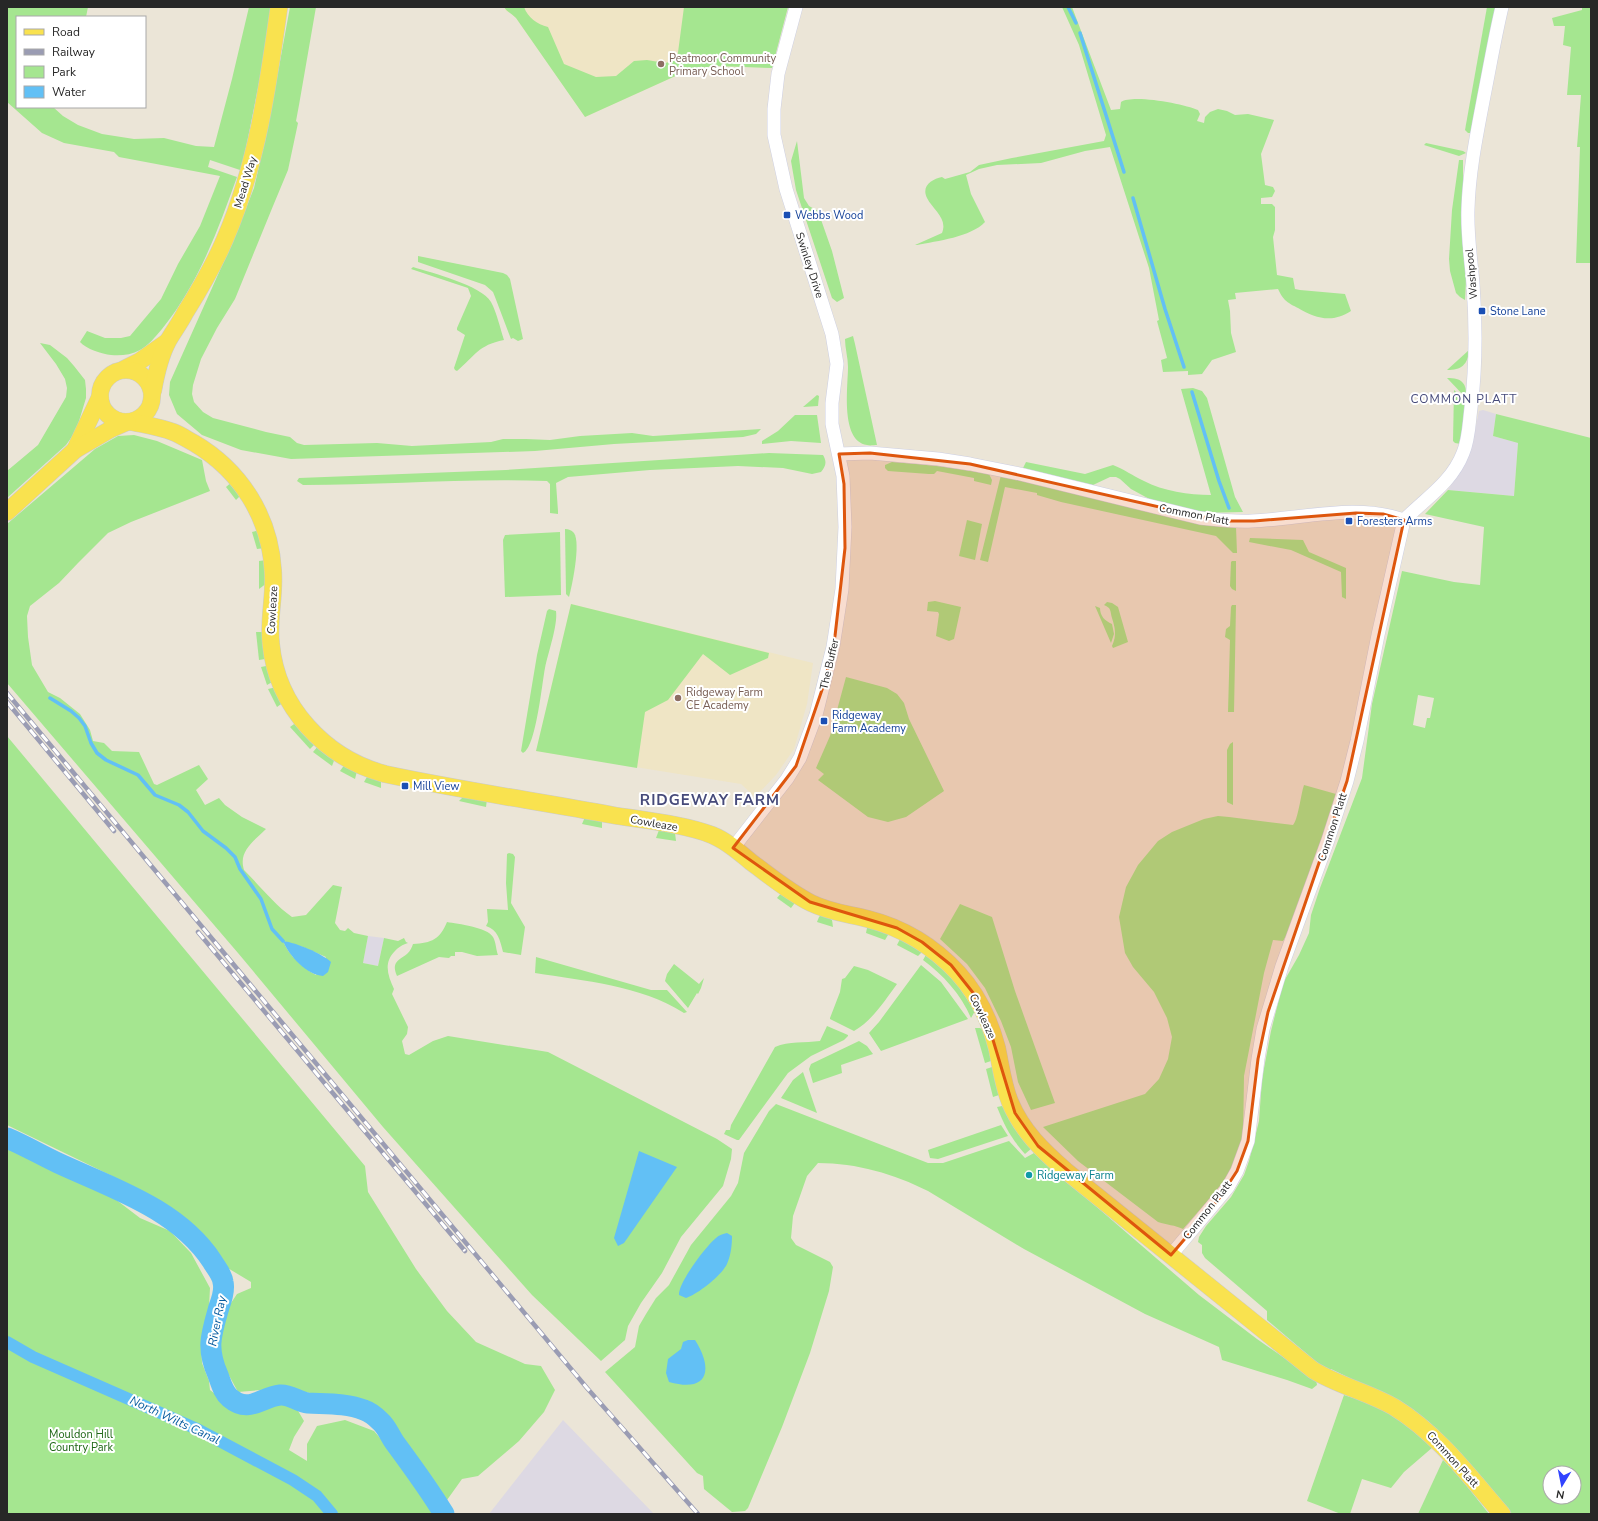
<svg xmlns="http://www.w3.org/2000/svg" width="1598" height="1521" font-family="'Nunito Sans',sans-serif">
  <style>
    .industrial { fill: #ddd9e3 }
    .education { fill: #efe5c5 }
    .green { fill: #a5e690; fill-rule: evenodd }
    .water { fill: #62c0f5 }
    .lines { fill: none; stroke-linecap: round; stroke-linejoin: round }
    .stream { stroke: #62c0f5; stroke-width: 3.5 }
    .canal { stroke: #62c0f5; stroke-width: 12 }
    .river { stroke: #62c0f5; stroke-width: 21 }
    .minor-casing { stroke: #cdcfe2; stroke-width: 14 }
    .major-casing { stroke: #cbcbcb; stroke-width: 18 }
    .minor { stroke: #fff; stroke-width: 13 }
    .major { stroke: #f9e24f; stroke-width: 17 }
    .rail-casing { stroke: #9a9cb3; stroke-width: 4.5 }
    .rail { stroke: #fff; stroke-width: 3; stroke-dasharray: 9; stroke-linecap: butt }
    .marked { fill: #de560d; fill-opacity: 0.2; stroke: #de560d; stroke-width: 3; stroke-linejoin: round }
    .education-dot { fill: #8d6e63; stroke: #fff; stroke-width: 1.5 }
    .transit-dot { fill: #1a4fb4; stroke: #fff; stroke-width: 1.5 }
    .culture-dot { fill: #0f9aa8; stroke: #fff; stroke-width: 1.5 }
    .labels { text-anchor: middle; stroke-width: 4; stroke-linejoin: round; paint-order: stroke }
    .education-label { font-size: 11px; fill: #785e54; stroke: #fff; text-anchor: start }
    .street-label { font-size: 11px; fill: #272727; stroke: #fff }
    .transit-label { font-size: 11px; fill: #164399; stroke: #fff; text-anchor: start }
    .culture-label { font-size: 11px; fill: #0d838f; stroke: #fff; text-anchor: start }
    .park-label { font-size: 11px; fill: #1e6715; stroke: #fff }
    .neighbourhood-label { font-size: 12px; letter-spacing: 1px; fill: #464a7a; stroke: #fff }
    .water-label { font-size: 12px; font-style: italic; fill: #055a9e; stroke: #fff }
    .district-label { font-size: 15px; font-weight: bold; letter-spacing: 1px; fill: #464a7a; stroke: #fff }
  </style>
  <rect width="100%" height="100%" fill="#ebe5d7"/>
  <!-- industrial -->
  <g class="industrial">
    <path d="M1483 410 1496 414 1493 436 1518 443 1514 496 1448 490 1466 462 1472 446 1479 411Z"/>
    <path d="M368 936 384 938 378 966 363 963Z"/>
    <path d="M563 1420 654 1514H489Z"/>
  </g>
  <!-- education -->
  <g class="education">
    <path d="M504 7H788L772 68 716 66 691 69 585 117 516 18 511 13 506 11Z"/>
    <path d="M571 604 813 663 807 704 794 749 776 775 755 797 741 784 536 751Z"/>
  </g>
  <!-- green -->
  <g class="green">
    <path d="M7 7H88L86 17H17V107H53L63 116 78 125 102 134 134 139 164 138 196 146 214 147 232 79 249 7H271V23L243 163 240 170 210 160 208 167 237 177C218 230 198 285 162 329 155 337 149 345 140 350 131 355 120 356 111 355 102 354 86 349 80 342L87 331 105 338H121L130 336 161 299 178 264 200 226 220 176 119 157 114 152 64 143 42 133 7 102Z"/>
    <path d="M290 7H316L299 105 296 121 298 123 288 170 273 206 235 299 217 328 201 359 193 385 192 394 194 402 203 412 213 418 266 432 290 437 297 443 304 445 377 443 412 446 491 442 503 439H526L550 440 580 436 632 433 653 436 761 429 756 434 743 437 614 444 535 451 291 459 241 450 202 435 177 414 169 395 170 382 233 241 254 188 267 132Z"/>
    <path d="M504 7H524C528 18 537 24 548 27L564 64 596 77 616 76 634 61 647 60 665 63 677 60 684 7H788L772 68 716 66 691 69 585 117 516 18C512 14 507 12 504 7Z"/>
    <path d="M1062 7H1072L1111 110 1120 109 1121 102C1133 94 1184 104 1198 110L1200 114 1197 121 1204 123 1205 117 1210 112 1218 109 1227 111 1235 115 1248 114 1274 120 1261 154 1265 185 1273 187 1275 191 1272 197 1261 198V204H1272L1275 207V230L1273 237 1277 275 1293 278 1295 289 1300 290 1345 294 1351 311C1333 323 1316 319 1298 308 1294 306 1288 303 1285 300 1282 297 1280 293 1278 289L1235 293 1236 299 1228 300 1230 311 1231 333 1236 352 1212 360 1202 374 1188 375V371L1163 372 1161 360 1167 358 1157 321 1159 320 1149 268 1110 147 1085 151 1041 163 997 165 979 169 966 175 971 194 985 222C971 237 937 241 917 245H915L942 233C948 218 933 210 927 198 921 186 932 179 942 177L945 179 970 172 979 165 1012 158 1104 141 1106 135 1079 45Z"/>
    <path d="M1487 7H1500L1471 133H1468L1465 130Z"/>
    <path d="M1582 7H1591V263H1576L1580 147H1577L1581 95H1567L1571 47 1563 45 1565 26H1554L1552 18 1582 10Z"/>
    <path d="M797 141 804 198 809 206 818 211 832 251 844 298 837 302 832 298 796 190 791 161Z"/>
    <path d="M1426 143 1463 151 1466 153 1459 156 1424 145Z"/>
    <path d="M1459 160H1463V234L1466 280 1465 300 1460 297 1456 293 1450 271 1449 259 1452 210Z"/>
    <path d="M418 256 503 273 507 275 510 279 523 339 518 341 513 338 511 339 495 297 493 292 485 285 418 262Z"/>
    <path d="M413 267C432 273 481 285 491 302 497 313 500 328 504 340 478 345 475 356 457 371L455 370 454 368 465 335 457 330V328L471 296 468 288 411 269Z"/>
    <path d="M853 336 855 344 877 445C874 445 870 446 867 445 840 441 848 386 848 367 848 358 845 348 845 339Z"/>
    <path d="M40 343 50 345 67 358 74 366 85 380 86 389V398L76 431 66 445 7 498V471L38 445 66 397 67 388 65 379 56 364Z"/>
    <path d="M1469 350C1468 365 1461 370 1447 370Z"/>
    <path d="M1447 378C1462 378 1467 383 1466 398Z"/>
    <path d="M1193 388 1202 391 1207 398 1235 497 1243 512 1199 513 1153 501 1131 489 1120 479 1116 477H1110L1093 485 1023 468 1026 462 1085 474 1113 465C1124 469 1133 476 1144 481 1163 491 1189 495 1211 495L1181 389Z"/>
    <path d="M1454 390 1466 401 1461 444 1455 443 1453 441Z"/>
    <path d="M817 395 819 396 818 406 803 407Z"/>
    <path d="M1496 414 1591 438V1514H1513L1499 1505 1445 1438 1428 1421 1387 1396 1331 1369 1327 1371 1267 1320V1311L1205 1258 1202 1253V1245L1198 1242 1199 1237 1206 1226 1231 1197 1244 1175 1249 1161 1259 1121 1262 1079 1271 1031 1283 983 1299 955 1309 933 1311 915 1320 888 1362 778 1372 704 1402 571 1454 582 1480 585 1484 527 1425 514 1448 490 1514 496 1518 443 1493 436ZM1418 695 1434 698 1430 718H1427L1425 728 1413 725ZM1550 1473H1574V1497H1550Z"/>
    <path d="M795 415H817L821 443 791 441 762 444V441L778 431Z"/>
    <path d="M134 435 157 441 202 460 206 481 210 491 131 522 108 533 78 563 59 583 30 606 27 616 28 637 32 665 48 692 60 698 80 714 90 730 93 741 104 743 112 751 139 752 154 784 157 785 199 765 208 779 196 790 205 805 219 798 225 805 242 817 266 829C254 841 238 851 244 870 260 886 274 904 292 917L306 915 333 885 342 887 335 923 340 930 345 931 348 928 354 933 368 936 363 963 378 966 384 938 398 941 404 938 406 942 408 943C402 945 399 947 395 951 383 963 388 976 394 989L392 994 408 1027 407 1034 402 1041 405 1054 409 1055 433 1041 448 1036 548 1052 717 1139 732 1149 731 1159 723 1186 681 1237 662 1273 641 1303 628 1326 625 1340 601 1361 532 1295 383 1127 238 953 7 683V524L95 449 118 436ZM283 941 303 947 326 957 316 975C303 968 289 956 283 941Z"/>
    <path d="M769 453 823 455C827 462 826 466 821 472L812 474 783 468 738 466 650 470 568 477 556 483 558 511V514L550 513V484L547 481C466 478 384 485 303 485L297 481 299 478 506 470Z"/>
    <path d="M892 462C925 464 957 468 989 474L992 480 991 485 974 481V478L937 471 934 474H929L888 471 885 468V465Z"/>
    <path d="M1001 475 1236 527 1237 553H1233L1216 536 1061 502 1037 495V493L1005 487 988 562 980 560Z"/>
    <path d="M233 481 242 494 236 500 226 487Z"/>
    <path d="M967 520 982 524 975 560 959 556Z"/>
    <path d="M565 529C569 529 571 530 574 533 581 543 572 586 569 597L566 594Z"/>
    <path d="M260 530 265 548 257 549 252 532Z"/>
    <path d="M560 532 561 595 505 597 503 540 505 535Z"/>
    <path d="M1250 538 1303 540 1309 552 1346 568V599L1342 597 1341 572 1291 550 1249 542Z"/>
    <path d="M267 560V583L259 589V561Z"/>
    <path d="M1232 561H1236V591L1232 589 1230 586 1231 562Z"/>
    <path d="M935 601 961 607 954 639 949 641 936 636 939 614 938 612 927 611 928 602Z"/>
    <path d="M1107 602 1112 603 1118 607 1128 642 1113 648 1112 646C1117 635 1115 628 1112 618 1110 612 1112 608 1104 605Z"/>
    <path d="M571 604 769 653 768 658 730 675 703 654 668 700 645 712 637 768 536 751Z"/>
    <path d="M1232 605H1236L1234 712H1228L1230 640 1225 637 1226 629 1230 626 1231 607Z"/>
    <path d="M1095 606 1100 608C1100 616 1105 621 1112 624L1114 634 1111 643Z"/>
    <path d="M549 609 556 611C558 625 548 653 545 668 542 683 536 748 523 753L521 751 537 655 547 611Z"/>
    <path d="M256 632H262L268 657 265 659 259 660Z"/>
    <path d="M266 666 270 667 274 681 267 685 261 667Z"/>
    <path d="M846 677 887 688 897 694 904 703 909 719 944 791 906 817 888 822 868 817 818 780 824 774 816 768 830 736Z"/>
    <path d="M277 687 284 702 277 707 268 689Z"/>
    <path d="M297 722 316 743 310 749 290 727Z"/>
    <path d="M7 736 365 1166 368 1192 416 1269 447 1311 476 1342 525 1364 541 1366 555 1390 544 1412 519 1441 478 1476 462 1479 447 1500H439L394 1428 385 1418 375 1412 331 1397 284 1388 238 1392 218 1355 227 1309 237 1294 251 1288V1282L226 1267 177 1214 110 1175 7 1125Z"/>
    <path d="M1233 742V805L1227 802V750L1230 744Z"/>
    <path d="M319 745 335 758 332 766 313 752Z"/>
    <path d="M345 764 357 771 355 779 340 771Z"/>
    <path d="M368 775 381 780V788L364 782Z"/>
    <path d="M1304 785 1336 794 1329 823 1289 931 1283 941 1273 940 1264 973 1244 1076 1243 1140 1229 1175 1213 1195 1183 1229C1175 1225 1167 1225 1158 1222L1078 1161 1043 1127 1145 1094 1159 1079 1168 1059 1172 1037 1167 1018 1154 992 1133 967 1125 953 1119 917 1126 887 1138 865 1158 841 1172 832 1204 819 1218 816 1229 817 1293 825C1298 820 1301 794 1304 785Z"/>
    <path d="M464 796 487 799 486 807 459 801Z"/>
    <path d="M585 817 602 820V828L582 824Z"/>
    <path d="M659 830 675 833 676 841 656 838Z"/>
    <path d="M509 853 513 854 515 857 511 903 525 927 521 955 503 952C500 940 498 930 486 926L488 922 487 909 508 910 506 883 507 854Z"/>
    <path d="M782 892 794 901V904L791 908 777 898Z"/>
    <path d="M960 904 992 917 1015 991 1055 1103 1031 1110 1018 1082 1011 1047 1001 1021 985 988 967 964 940 939Z"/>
    <path d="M822 914 832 920 833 927 817 922 819 917Z"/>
    <path d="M447 922C458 924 487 927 493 937 496 942 496 950 498 955L477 956 462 952H455V956H451L449 958 439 957 397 976C391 961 399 961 408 953 410 951 412 947 413 944 432 943 440 939 447 922Z"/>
    <path d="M869 926 887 932 888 935 885 940 866 933 867 928Z"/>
    <path d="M901 937 923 951 918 956 897 945Z"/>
    <path d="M927 953 956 980 975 1011 971 1018C961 994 943 975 923 960Z"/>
    <path d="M536 957 651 990H667L687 1012 684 1013C640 985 584 981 535 973Z"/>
    <path d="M674 964 699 984 704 978 701 988 698 994 697 993 688 1008 665 981 667 974Z"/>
    <path d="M921 965 941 982 968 1019 881 1051 869 1033 879 1022Z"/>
    <path d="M854 966 868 970 897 984C885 1000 873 1020 854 1031L830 1019V1018L840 992 842 979 845 978Z"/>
    <path d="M827 1026 848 1035V1036L844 1040 811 1056 788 1073 739 1140H737L724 1134 726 1130H730L731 1125 775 1047C789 1041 805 1043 820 1041Z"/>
    <path d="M975 1028H980L985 1032 991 1061 985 1063Z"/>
    <path d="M859 1041 867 1046 873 1054 841 1065 842 1073 813 1083 809 1069 811 1064Z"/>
    <path d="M992 1067 994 1069 999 1095 993 1097 986 1069Z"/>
    <path d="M803 1072 817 1113 781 1098 793 1080Z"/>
    <path d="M776 1104 928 1163H943L1009 1141 1025 1158 1034 1153 1199 1295 1257 1339 1316 1380 1317 1385 1312 1389 1287 1380 1222 1360 1219 1347 1145 1314 1024 1249 928 1191C894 1174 857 1163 818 1163L807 1176 793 1216 791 1238 796 1245 830 1262 833 1267 829 1291 810 1353 782 1427 748 1508 745 1511 732 1512 704 1489 703 1476 697 1473 605 1372 635 1347 639 1326 646 1314 656 1298 669 1285 691 1245 731 1196 738 1183 744 1153 769 1111Z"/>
    <path d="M1002 1106 1032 1148 1025 1154C1011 1138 1005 1127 997 1107Z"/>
    <path d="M1001 1125 1008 1136 938 1159 930 1158 928 1150Z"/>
    <path d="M7 1148 102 1189 140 1218 170 1231 191 1253 210 1288 209 1307 201 1340 202 1363 209 1381 210 1390 228 1404 253 1409 272 1400 297 1409 304 1421 294 1437 289 1450 307 1461V1444L317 1426 345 1420 374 1431 386 1445 433 1514H7Z"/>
    <path d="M1344 1395 1366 1402 1402 1420 1433 1447 1404 1472 1391 1488 1362 1479 1350 1514H1341L1307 1501Z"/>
    <path d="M1443 1460 1458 1475 1489 1514H1418Z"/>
  </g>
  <!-- water -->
  <g class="water">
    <path d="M283 941C297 943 321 953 331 962L328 972 323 976C307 975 289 956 283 941Z"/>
    <path d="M639 1151 677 1167 624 1243 618 1246 614 1238Z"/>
    <path d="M727 1233 732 1236C732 1245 731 1255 727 1264 721 1276 698 1294 686 1298L679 1295C678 1283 706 1246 716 1238 719 1235 723 1234 727 1233Z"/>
    <path d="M688 1340H695C714 1370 708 1393 669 1382L666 1373 668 1359 681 1349 683 1342Z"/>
  </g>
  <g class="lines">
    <!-- stream -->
    <g class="stream">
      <path d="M1068 7 1076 23"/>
      <path d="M1080 33 1124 172"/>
      <path d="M1133 198 1165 309 1184 367"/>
      <path d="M1192 392 1219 481 1229 508"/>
      <path d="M50 698 71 711 79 718 85 726 91 743 97 753 106 760 138 775 155 795 179 805 188 812 203 831 226 848 235 857 240 869 261 899 272 929 283 941"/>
    </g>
    <!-- canal -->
    <path class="canal" d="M7 1342 33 1357 197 1429 293 1480 317 1496 332 1514"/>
    <!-- river -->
    <path class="river" d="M7 1138C24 1145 41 1155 58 1163 112 1188 178 1209 212 1261 216 1268 222 1274 223 1282 225 1290 222 1299 219 1307 211 1335 206 1348 218 1375 221 1383 223 1392 230 1398 249 1414 261 1397 280 1395 290 1394 298 1402 308 1403 326 1404 347 1403 364 1410 370 1412 376 1417 380 1421 387 1427 390 1436 395 1443 412 1466 429 1489 444 1514"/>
    <defs>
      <g id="minor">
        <path d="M839 454 870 453 938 459 970 464 1020 474 1200 518C1218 520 1235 522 1252 521 1302 519 1356 503 1404 520"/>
        <path d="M1404 520C1426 498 1452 482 1463 453 1469 439 1469 423 1471 408 1476 367 1476 325 1473 284 1471 259 1467 235 1468 209 1469 171 1477 133 1484 96 1490 66 1495 36 1502 7"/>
        <path d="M733 848 787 779 800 758 816 715 833 647 842 589 845 527 843 476 832 424V403L837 364 832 334 786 189 774 135V109L778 74 796 7"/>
        <path d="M1171 1255 1228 1187 1237 1171 1248 1141 1258 1059 1263 1029 1282 966 1328 840 1347 781 1357 741 1378 635 1404 520"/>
      </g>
      <g id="major">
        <path d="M124 369 140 361 167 342"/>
        <circle cx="126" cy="396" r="26"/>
        <path d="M153 391C156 374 160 356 168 341 173 332 180 323 185 313 200 289 214 265 225 239 257 165 268 86 279 7"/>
        <path d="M132 422C146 425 160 427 173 432 181 435 188 440 194 443 241 471 270 517 273 571 275 596 268 619 271 644 277 707 325 758 385 774 460 790 536 801 612 815 642 820 684 824 712 835 727 841 739 852 751 862 770 876 789 892 811 903 829 912 848 914 868 919 903 928 934 947 958 973 977 994 990 1021 997 1048 1001 1067 1003 1085 1010 1102 1022 1131 1043 1151 1066 1171L1313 1370C1339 1386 1368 1392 1394 1407 1438 1434 1469 1476 1502 1514"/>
        <path d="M75 450 100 397"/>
        <path d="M7 512 75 450 111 429 127 422"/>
      </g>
    </defs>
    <!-- minor casing -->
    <use href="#minor" class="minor-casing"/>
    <!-- major casing -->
    <use href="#major" class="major-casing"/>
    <!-- minor -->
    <use href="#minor" class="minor"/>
    <!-- major -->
    <use href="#major" class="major"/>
    <defs>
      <g id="rail">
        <path d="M7 693 587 1388 698 1514"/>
        <path d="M7 702 114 831"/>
        <path d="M198 932 465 1251"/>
      </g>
    </defs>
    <!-- rail casing -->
    <use href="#rail" class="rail-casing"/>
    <!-- rail -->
    <use href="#rail" class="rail"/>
  </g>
  <!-- marked area -->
  <path class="marked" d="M870 453 970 464 1221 521H1254L1356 513 1383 514 1404 520 1347 781 1268 1012 1258 1059 1248 1141 1237 1171 1218 1200 1171 1255 1038 1146 1015 1113 987 1020 974 994 951 965 922 942 897 928 810 902 733 848 796 766 825 681 835 636 845 548 844 484 839 454Z"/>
  <!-- markers -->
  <g class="education-dot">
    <circle cx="661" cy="64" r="4"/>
    <circle cx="678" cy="698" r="4"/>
  </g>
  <g class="transit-dot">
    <rect x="783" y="211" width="8" height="8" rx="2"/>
    <rect x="1478" y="307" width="8" height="8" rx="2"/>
    <rect x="1345" y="517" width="8" height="8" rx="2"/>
    <rect x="820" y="717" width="8" height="8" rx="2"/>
    <rect x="401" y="782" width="8" height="8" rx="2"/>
  </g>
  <circle class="culture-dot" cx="1029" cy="1175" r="4"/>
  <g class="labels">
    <!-- education labels -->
    <g class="education-label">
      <text x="669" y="62">Peatmoor Community<tspan x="669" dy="13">Primary School</tspan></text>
      <text x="686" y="696">Ridgeway Farm<tspan x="686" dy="13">CE Academy</tspan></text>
    </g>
    <!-- street labels -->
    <g class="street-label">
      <text transform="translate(245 182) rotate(-73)" y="4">Mead Way</text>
      <text transform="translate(810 265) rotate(72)" y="4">Swinley Drive</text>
      <text transform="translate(1471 274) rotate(-95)" y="4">Washpool</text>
      <text transform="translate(1194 514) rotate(11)" y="4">Common Platt</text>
      <text transform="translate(272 610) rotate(-87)" y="4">Cowleaze</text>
      <text transform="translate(829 664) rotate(-77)" y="4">The Buffer</text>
      <text transform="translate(654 823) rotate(10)" y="4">Cowleaze</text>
      <text transform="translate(1332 827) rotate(-72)" y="4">Common Platt</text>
      <text transform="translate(983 1016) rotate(65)" y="4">Cowleaze</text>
      <text transform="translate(1207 1210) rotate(-52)" y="4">Common Platt</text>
      <text transform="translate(1453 1459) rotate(48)" y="4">Common Platt</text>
    </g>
    <!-- transit labels -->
    <g class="transit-label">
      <text x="795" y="219">Webbs Wood</text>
      <text x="1490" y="315">Stone Lane</text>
      <text x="1357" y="525">Foresters Arms</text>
      <text x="832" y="719">Ridgeway<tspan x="832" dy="13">Farm Academy</tspan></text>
      <text x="413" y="790">Mill View</text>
    </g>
    <!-- culture labels -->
    <g class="culture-label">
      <text x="1037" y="1179">Ridgeway Farm</text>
    </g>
    <!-- park labels -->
    <g class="park-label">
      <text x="81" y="1438">Mouldon Hill<tspan x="81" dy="13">Country Park</tspan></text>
    </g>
    <!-- neighbourhood labels -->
    <g class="neighbourhood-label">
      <text x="1464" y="403">COMMON PLATT</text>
    </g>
    <!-- water labels -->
    <g class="water-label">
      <text transform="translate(217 1321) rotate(-79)" y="4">River Ray</text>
      <text transform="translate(175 1420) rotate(25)" y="4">North Wilts Canal</text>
    </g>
    <!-- district labels -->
    <g class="district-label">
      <text x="710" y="805">RIDGEWAY FARM</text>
    </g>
  </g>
  <!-- border -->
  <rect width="1598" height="1521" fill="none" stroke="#272727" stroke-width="16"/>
  <!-- legend -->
  <rect x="16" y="16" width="130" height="92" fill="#ffffff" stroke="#a9a9a9"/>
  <rect x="24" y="29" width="20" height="6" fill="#f9e24f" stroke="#a9a9a9"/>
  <text x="52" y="36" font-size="12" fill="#272727">Road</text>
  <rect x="24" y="49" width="20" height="6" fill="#9a9cb3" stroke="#a9a9a9"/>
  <text x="52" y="56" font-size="12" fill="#272727">Railway</text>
  <rect x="24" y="66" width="20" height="12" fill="#a5e690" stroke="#a9a9a9"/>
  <text x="52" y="76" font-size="12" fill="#272727">Park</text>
  <rect x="24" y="86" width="20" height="12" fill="#62c0f5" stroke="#a9a9a9"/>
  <text x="52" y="96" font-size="12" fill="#272727">Water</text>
  <!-- north arrow -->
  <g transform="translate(1562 1485) rotate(190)"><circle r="19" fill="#ffffff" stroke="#a9a9a9"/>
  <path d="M0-3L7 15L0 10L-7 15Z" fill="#3143ff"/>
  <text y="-6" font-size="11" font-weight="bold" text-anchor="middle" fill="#272727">N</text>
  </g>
</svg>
